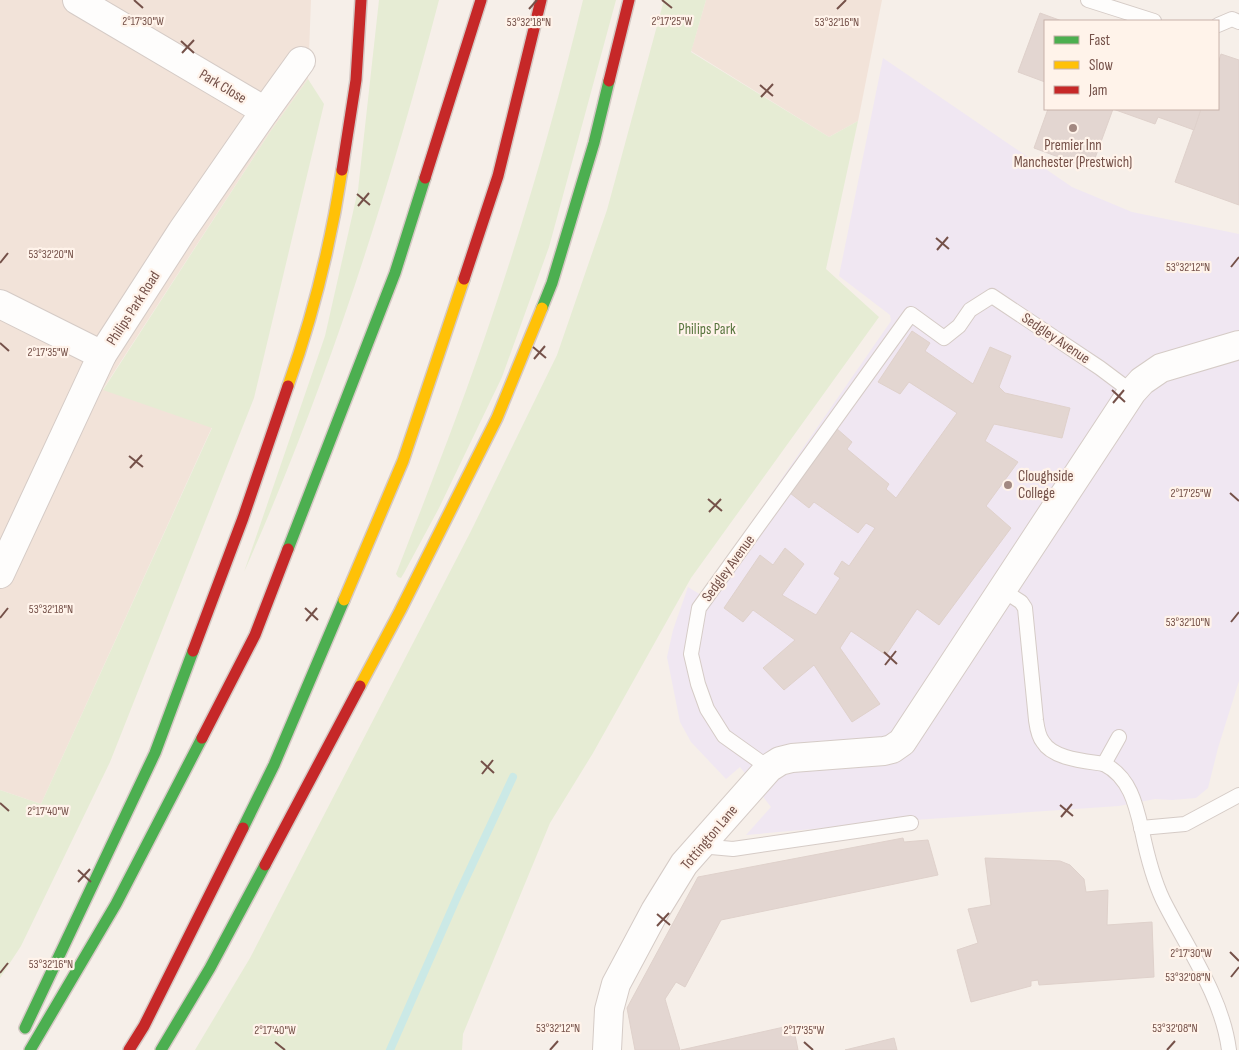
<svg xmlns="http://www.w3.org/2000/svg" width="1239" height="1050" font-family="'Sofia Sans Condensed',sans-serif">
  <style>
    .residential { fill: #f2e3d9 }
    .education { fill: #f0e7f2 }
    .green { fill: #e6ecd4 }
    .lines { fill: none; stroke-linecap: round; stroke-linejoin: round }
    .stream { stroke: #cbe9e6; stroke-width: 8 }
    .building { fill: #e3d6d1; stroke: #dfd1cb }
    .lane-casing { stroke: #d5cbc6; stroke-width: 16 }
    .street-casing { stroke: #d5cbc6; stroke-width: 30 }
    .fast-casing { stroke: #d5c9c5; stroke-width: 14 }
    .slow-casing { stroke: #d5c9c5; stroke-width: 14 }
    .jam-casing { stroke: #d5c9c5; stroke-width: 14 }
    .lane { stroke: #fefdfc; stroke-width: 14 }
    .street { stroke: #fefdfc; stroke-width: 28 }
    .fast { stroke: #4caf50; stroke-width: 11 }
    .slow { stroke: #ffc107; stroke-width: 11 }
    .jam { stroke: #c62828; stroke-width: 11 }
    .ticks { fill: none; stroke: #755149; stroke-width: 2 }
    .poi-dot { fill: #a28881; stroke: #fff3ea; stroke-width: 2 }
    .labels { text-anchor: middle; stroke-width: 4.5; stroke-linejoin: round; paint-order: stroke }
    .street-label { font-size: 15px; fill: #755149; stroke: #fff3ea }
    .poi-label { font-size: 15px; fill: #755149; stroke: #fff3ea }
    .park-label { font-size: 15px; fill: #58753e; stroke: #fff3ea }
    .ticks-label { font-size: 12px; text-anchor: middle; fill: #755149; stroke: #fff3ea; stroke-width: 4.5; stroke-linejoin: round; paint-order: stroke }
  </style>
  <rect width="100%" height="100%" fill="#f6efe9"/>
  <!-- residential -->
  <g class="residential">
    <path d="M0 0H311L308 79 270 132 103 389 212 427 41 804 0 790Z"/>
    <path d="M706 0H882L858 121 829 137 691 51Z"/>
  </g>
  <!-- education -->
  <path class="education" d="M883 58 1072 187 1132 212 1239 234V681L1218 748 1208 788 1196 798 1172 800 1155 799 1119 806 914 820 746 835 771 807 740 767 726 779 691 742 680 722 667 657 673 630 688 587 701 595 891 321 890 315 839 276Z"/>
  <!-- green -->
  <g class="green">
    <path d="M379 0H439C388 195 326 388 244 572L325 336 358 190Z"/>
    <path d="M583 0H616L549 247 502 377 439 508 404 573 401 578 398 577 396 574C429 489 463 403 492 316 527 212 557 107 583 0Z"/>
    <path d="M664 0H706L691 52 829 137 858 121 826 269 879 317 691 578 593 753 550 823 463 1034 462 1050H195L250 958 471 531 557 355 607 210Z"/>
    <path d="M308 79 324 104 254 398 110 762 21 946 0 978V790L41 804 212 428 103 390 270 132Z"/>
  </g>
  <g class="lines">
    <!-- stream -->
    <path class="stream" d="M390 1050 458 895 513 777"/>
  </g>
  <!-- building -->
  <g class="building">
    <path d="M1040 13 1062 21H1045V82L1018 72Z"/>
    <path d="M1221 54 1239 60V205L1175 182 1201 109H1218V64Z"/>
    <path d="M1048 109H1113L1091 169 1034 148Z"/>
    <path d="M1113 109H1201L1194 130 1158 117 1155 124Z"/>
    <path d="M912 331 930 343 925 351 973 384 990 347 1011 356 999 387 1005 393 1070 408 1062 438 994 424 985 441 1018 462 986 506 1011 528 939 625 917 609 886 655 851 631 840 648 880 704 852 722 814 665 784 690 763 668 795 640 753 610 743 622 724 608 760 555 773 565 785 548 804 564 782 595 816 615 840 578 834 574 842 561 849 566 875 528 866 523 858 533 814 502 809 508 790 493 836 428 852 442 847 449 889 484 886 489 896 498 957 413 909 382 900 394 878 382Z"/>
    <path d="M903 838 904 842 928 840 938 875 721 920 685 987 676 982 665 999 680 1050H635L627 1008 698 877Z"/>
    <path d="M985 858 1060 861 1070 865 1084 879 1086 892 1108 890 1107 925 1152 922 1154 977 1039 985 1038 980 1031 981V986L971 1002 957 950 978 943 968 909 991 905Z"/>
    <path d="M793 1025 798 1050H681Z"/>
    <path d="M894 1038 897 1050H845Z"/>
  </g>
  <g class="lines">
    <defs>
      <g id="lane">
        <path d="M1088 0 1154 21"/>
        <path d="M1218 25 1232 19 1239 22"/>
        <path d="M1001 589 1021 602 1025 608 1036 720C1037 727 1038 736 1043 742 1053 759 1086 761 1104 764L1119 737"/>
        <path d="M1104 764C1130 777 1136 805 1142 831 1147 855 1153 879 1163 900 1187 948 1222 996 1229 1050"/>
        <path d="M769 768 724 736 707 709 698 684 691 654 699 608 911 314 944 338 959 326 970 310 992 296 1100 368 1132 392"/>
        <path d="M1141 828 1185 824 1239 795"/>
        <path d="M700 846 733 849 911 823"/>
      </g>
      <g id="street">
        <path d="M77 0 265 111"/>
        <path d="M0 304 102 355"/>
        <path d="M0 574 102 355 182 231 265 111 301 61"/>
        <path d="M607 1050 609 1010 616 984 655 911 684 864 769 768 780 761 792 758 884 751 892 749 902 742 1132 392 1142 381 1161 368 1239 345"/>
      </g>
      <g id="fast">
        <path d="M542 308 552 283 594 143 609 81"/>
        <path d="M288 549 395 273 425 178"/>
        <path d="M243 828 274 765 344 600"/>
        <path d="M25 1028 155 753 193 651"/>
        <path d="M30 1050 116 904 202 738"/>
        <path d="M161 1050 210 968 265 865"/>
      </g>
      <g id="slow">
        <path d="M288 386C313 316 331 243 342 170"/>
        <path d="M344 600 403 461 464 279"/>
        <path d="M360 686 400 611 497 418 542 308"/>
      </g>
      <g id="jam">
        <path d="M609 81 629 0"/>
        <path d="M342 170 356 80 361 0"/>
        <path d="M425 178 481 0"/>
        <path d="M464 279 498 176 541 0"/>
        <path d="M193 651 243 518 288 386"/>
        <path d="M202 738 255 635 288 549"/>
        <path d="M265 865 360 686"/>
        <path d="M129 1050 144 1026 243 828"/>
      </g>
    </defs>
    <!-- lane casing -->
    <use href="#lane" class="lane-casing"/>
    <!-- street casing -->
    <use href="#street" class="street-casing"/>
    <!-- fast casing -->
    <use href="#fast" class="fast-casing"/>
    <!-- slow casing -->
    <use href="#slow" class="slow-casing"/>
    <!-- jam casing -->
    <use href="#jam" class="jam-casing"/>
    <!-- lane -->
    <use href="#lane" class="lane"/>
    <!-- street -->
    <use href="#street" class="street"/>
    <!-- fast -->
    <use href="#fast" class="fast"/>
    <!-- slow -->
    <use href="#slow" class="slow"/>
    <!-- jam -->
    <use href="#jam" class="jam"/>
  </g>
  <!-- ticks -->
  <path class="ticks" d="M134 0 143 8M662 0 672 8M529 9 537 0M837 9 846 0M181 41 194 53M182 53 194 40M760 85 773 96M761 97 773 84M357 194 370 205M358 206 369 193M936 238 949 249M937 250 948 237M0 263 8 253M1231 267 1239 257M0 343 9 351M533 347 546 358M534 359 545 346M1112 390 1125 402M1113 403 1124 390M129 456 143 467M130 468 142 455M1230 493 1239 501M708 499 722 511M709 512 721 499M305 608 318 620M0 618 8 608M306 621 317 608M1231 622 1239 612M884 652 897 664M885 665 896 651M481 761 494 773M482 774 493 760M0 803 9 811M1060 805 1073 816M1061 817 1072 804M78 870 91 882M78 882 90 869M657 914 670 925M657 926 669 913M1230 952 1239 961M0 973 8 963M1231 977 1239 967M275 1042 285 1050M804 1042 813 1050M550 1050 558 1041M1167 1050 1175 1041"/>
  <!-- markers -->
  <g class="poi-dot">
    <circle cx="1073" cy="128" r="5"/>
    <circle cx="1008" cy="485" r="5"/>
  </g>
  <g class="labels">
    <!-- street labels -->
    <g class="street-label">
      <text transform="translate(223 86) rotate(31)" y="5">Park Close</text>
      <text transform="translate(133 308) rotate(-57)" y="5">Philips Park Road</text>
      <text transform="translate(1056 338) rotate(34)" y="5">Sedgley Avenue</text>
      <text transform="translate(728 568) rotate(-54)" y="5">Sedgley Avenue</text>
      <text transform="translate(709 837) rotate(-50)" y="5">Tottington Lane</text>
    </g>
    <!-- poi labels -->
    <g class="poi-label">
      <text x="1073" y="150">Premier Inn<tspan x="1073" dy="17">Manchester (Prestwich)</tspan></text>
      <text x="1018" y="481" text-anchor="start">Cloughside<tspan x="1018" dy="17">College</tspan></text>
    </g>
    <!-- park labels -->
    <g class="park-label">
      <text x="707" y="334">Philips Park</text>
    </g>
  </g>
  <g class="ticks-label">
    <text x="143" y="25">2°17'30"W</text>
    <text x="672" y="25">2°17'25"W</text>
    <text x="529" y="26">53°32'18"N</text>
    <text x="837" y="26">53°32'16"N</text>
    <text x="51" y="258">53°32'20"N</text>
    <text x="1188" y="271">53°32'12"N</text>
    <text x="48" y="356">2°17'35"W</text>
    <text x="1191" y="497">2°17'25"W</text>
    <text x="51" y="613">53°32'18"N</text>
    <text x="1188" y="626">53°32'10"N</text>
    <text x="48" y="815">2°17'40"W</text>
    <text x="1191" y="957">2°17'30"W</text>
    <text x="51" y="968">53°32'16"N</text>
    <text x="1188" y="981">53°32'08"N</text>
    <text x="558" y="1032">53°32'12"N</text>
    <text x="1175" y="1032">53°32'08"N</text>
    <text x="275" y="1034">2°17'40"W</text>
    <text x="804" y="1034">2°17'35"W</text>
  </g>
  <!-- legend -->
  <rect x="1044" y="20" width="175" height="90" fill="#fff3ea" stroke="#c8b2aa"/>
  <rect x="1054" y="36" width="25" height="8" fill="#4caf50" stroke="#c8b2aa"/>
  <text x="1089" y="45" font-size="15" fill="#755149">Fast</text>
  <rect x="1054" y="61" width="25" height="8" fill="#ffc107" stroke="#c8b2aa"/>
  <text x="1089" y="70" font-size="15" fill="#755149">Slow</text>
  <rect x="1054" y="86" width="25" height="8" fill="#c62828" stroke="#c8b2aa"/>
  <text x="1089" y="95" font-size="15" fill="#755149">Jam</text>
</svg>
